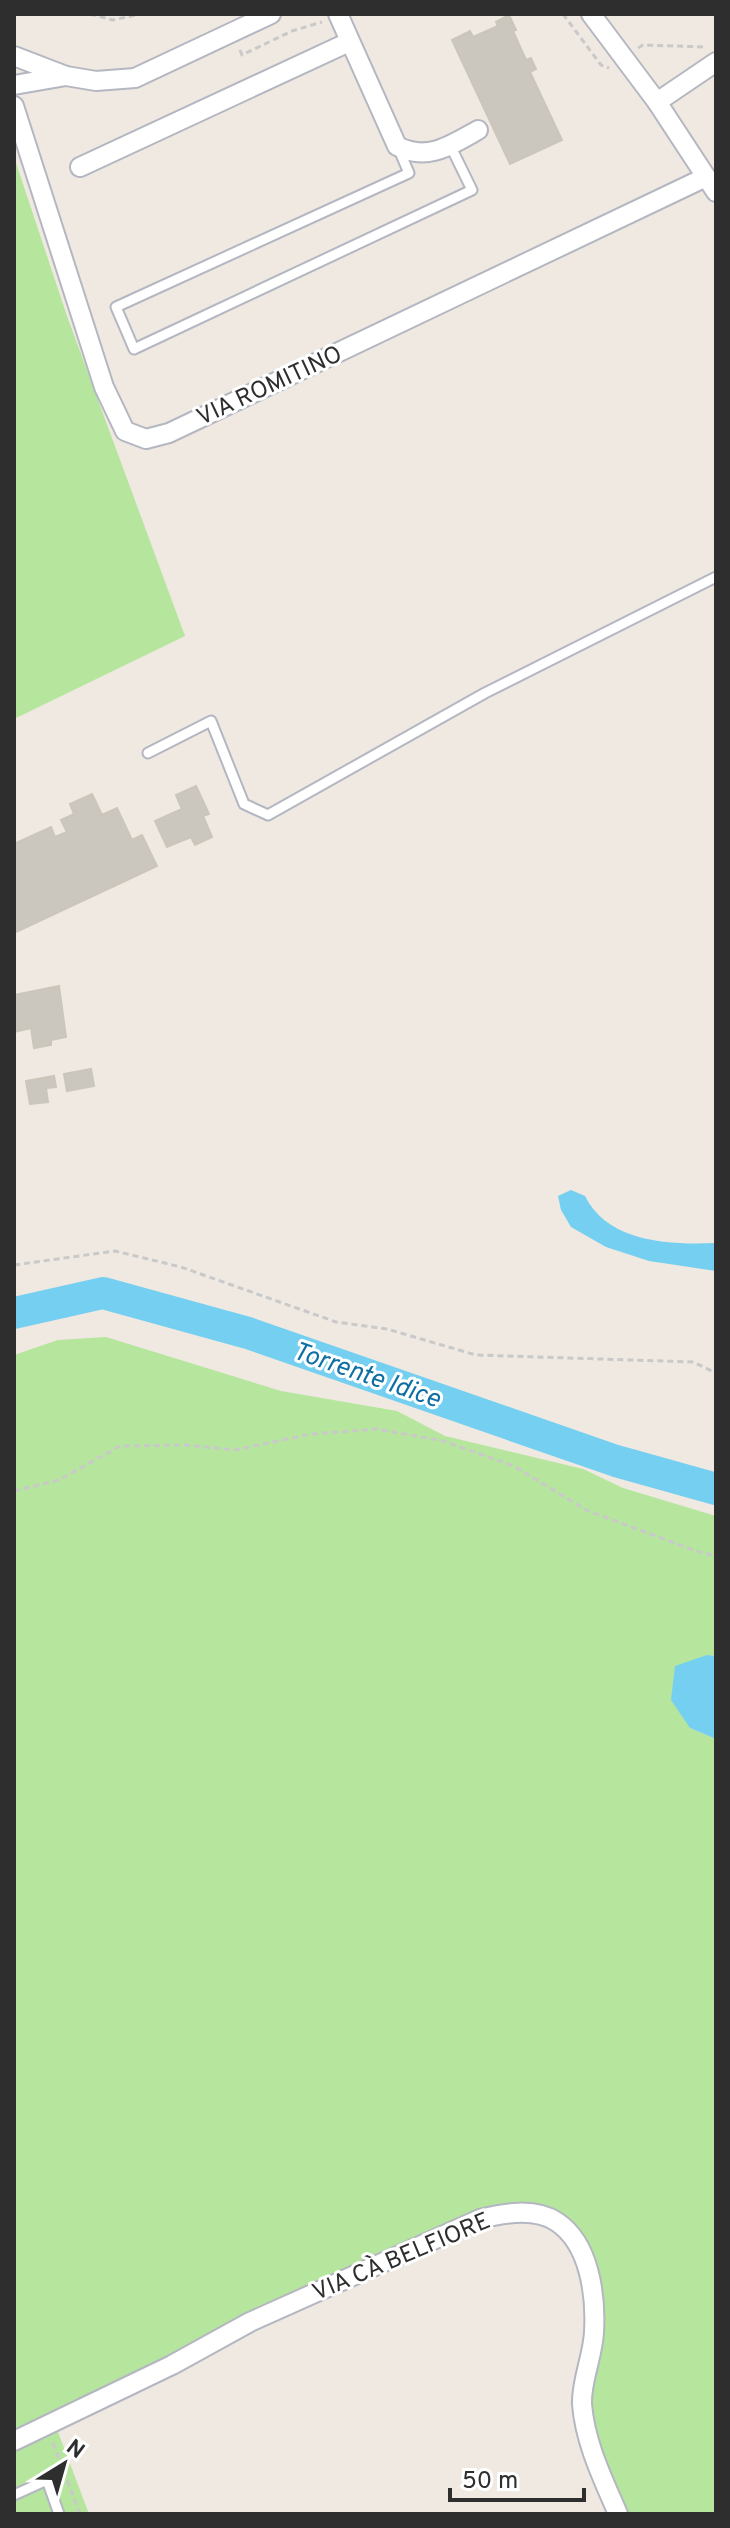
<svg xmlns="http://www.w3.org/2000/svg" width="730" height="2528" font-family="Overpass,sans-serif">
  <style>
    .green { fill: #b6e59e }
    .water { fill: #75cff0 }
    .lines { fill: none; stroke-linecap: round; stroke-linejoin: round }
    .river { stroke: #75cff0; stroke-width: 32 }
    .building { fill: #cbc7bf; stroke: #cbc5ba; stroke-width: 2 }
    .service-casing { stroke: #b4b7c1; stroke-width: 13 }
    .minor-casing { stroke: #b4b7c1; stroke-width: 22 }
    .path { stroke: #c9c9c9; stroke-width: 3; stroke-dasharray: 6 4; stroke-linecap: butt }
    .service { stroke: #fff; stroke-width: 9 }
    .minor { stroke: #fff; stroke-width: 18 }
    .labels { text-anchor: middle; stroke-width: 6; stroke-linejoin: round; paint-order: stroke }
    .street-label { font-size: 24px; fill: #2e2e2e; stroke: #fff }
    .water-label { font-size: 26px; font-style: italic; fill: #0d6fa3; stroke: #fff }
  </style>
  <rect width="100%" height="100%" fill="#efe9e1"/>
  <!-- green -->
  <g class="green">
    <path d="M14 157 67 316 185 636 14 719Z"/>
    <path d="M106 1337 281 1391 397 1411 445 1436 583 1469 623 1488 716 1516V1656L707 1655 690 1728 716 1739V2514H622L583 2417 603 2318 575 2228 495 2209 52 2416 89 2514H14V1355L58 1340Z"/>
  </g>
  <!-- water -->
  <g class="water">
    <path d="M571 1190 585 1196C608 1243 671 1245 716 1243V1271L649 1261 606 1247 571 1227 561 1210 558 1196Z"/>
    <path d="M707 1655 716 1656V1739L690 1728 671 1700 675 1666Z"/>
  </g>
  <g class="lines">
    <!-- river -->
    <path class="river" d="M14 1313 103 1293 248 1333 616 1461 716 1489"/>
  </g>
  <!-- building -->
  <g class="building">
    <path d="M509 15 516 30 513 31 526 60 531 58 536 69 530 72 562 140 510 164 452 40 470 31 473 37 498 26 496 22Z"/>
    <path d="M196 786 209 814 203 816 212 837 195 845 191 837 167 847 155 821 182 809 176 795Z"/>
    <path d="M92 794 102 815 117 808 132 840 142 835 157 866 14 933V844L51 827 55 837 67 832 61 820 74 814 70 804Z"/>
    <path d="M59 986 66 1037 51 1040V1045L34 1048 31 1028 14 1032V995Z"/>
    <path d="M91 1069 94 1086 67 1091 64 1074Z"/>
    <path d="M54 1076 56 1087 46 1088 48 1102 30 1104 26 1081Z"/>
  </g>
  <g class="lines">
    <defs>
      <g id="service">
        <path d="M399 150 409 173 116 307 134 349 472 190 450 145"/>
        <path d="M148 753 211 721 244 804 268 815 485 693 716 577"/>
        <path d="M14 2495 47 2480 59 2514"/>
      </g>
      <g id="minor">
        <path d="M338 14 397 146C428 162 451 145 478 130"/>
        <path d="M591 14 657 102 716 192"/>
        <path d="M14 56 66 76 96 81 135 78 271 14"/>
        <path d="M14 85 66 76"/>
        <path d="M657 102 716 62"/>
        <path d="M14 106 104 387 125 431 146 439 169 433 706 177"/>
        <path d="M80 167 349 42"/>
        <path d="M14 2441 172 2365 250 2322 480 2219C503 2213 535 2207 557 2222 590 2244 596 2296 594 2332 593 2356 581 2381 582 2404 585 2443 603 2479 618 2514"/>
      </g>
    </defs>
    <!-- service casing -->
    <use href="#service" class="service-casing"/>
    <!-- minor casing -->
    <use href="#minor" class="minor-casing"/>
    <!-- path -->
    <g class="path">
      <path d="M90 14 113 20 140 14"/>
      <path d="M563 14 601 65 609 68"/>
      <path d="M638 48 643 45 705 47"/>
      <path d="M240 50 242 55 292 31 322 22"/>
      <path d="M14 1265 115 1251 181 1267 336 1322 387 1329 476 1355 693 1362 716 1373"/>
      <path d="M14 1491 59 1480 120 1446 186 1445 235 1450 311 1434 377 1429 443 1441 514 1466 586 1510 696 1551 716 1556"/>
      <path d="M53 2443 80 2514"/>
    </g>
    <!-- service -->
    <use href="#service" class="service"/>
    <!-- minor -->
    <use href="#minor" class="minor"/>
  </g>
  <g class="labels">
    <!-- street labels -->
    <g class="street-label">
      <text transform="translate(269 385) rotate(-25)" y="8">VIA ROMITINO</text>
      <text transform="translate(401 2256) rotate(-23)" y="8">VIA CÀ BELFIORE</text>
    </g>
    <!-- water labels -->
    <g class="water-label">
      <text transform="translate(367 1374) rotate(19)" y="9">Torrente Idice</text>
    </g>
  </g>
  <!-- border -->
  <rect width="730" height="2528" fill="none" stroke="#2e2e2e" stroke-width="32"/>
  <!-- north arrow -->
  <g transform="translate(64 2464) rotate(37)" stroke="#ffffff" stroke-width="6" paint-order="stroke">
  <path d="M0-6L14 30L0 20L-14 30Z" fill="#2e2e2e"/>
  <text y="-12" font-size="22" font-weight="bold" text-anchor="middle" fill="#2e2e2e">N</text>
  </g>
  <!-- scale -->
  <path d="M450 2488v12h134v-12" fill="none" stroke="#2e2e2e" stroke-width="4"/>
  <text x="462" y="2488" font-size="24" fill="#2e2e2e" stroke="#ffffff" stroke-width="6" paint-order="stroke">50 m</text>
</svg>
